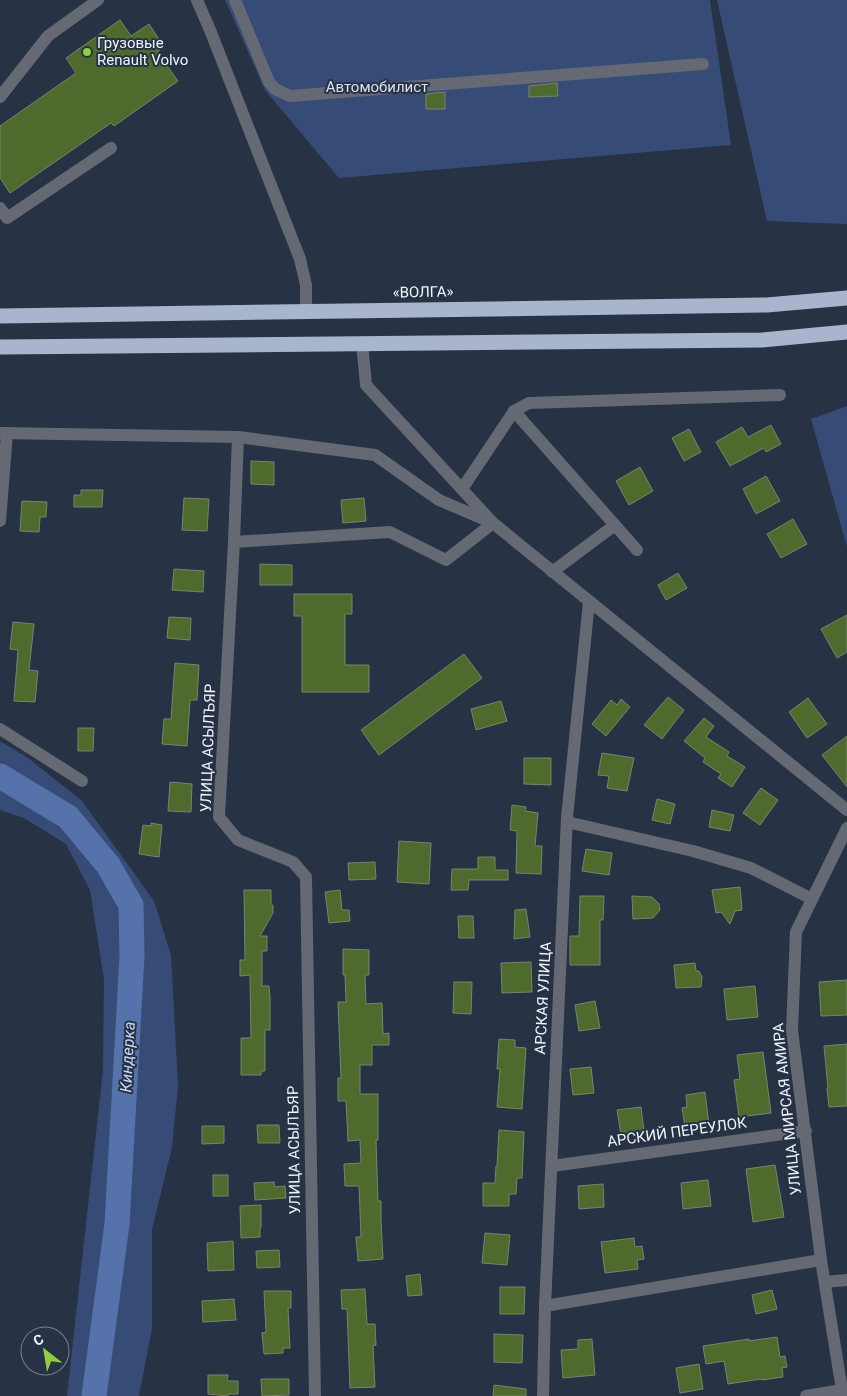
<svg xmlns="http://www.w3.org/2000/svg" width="847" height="1396" font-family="Roboto,sans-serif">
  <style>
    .green { fill: #364c77 }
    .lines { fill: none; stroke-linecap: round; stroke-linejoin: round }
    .river { stroke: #5572aa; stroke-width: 25 }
    .building { fill: #4f6a2d; stroke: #79846e }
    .minor { stroke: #646973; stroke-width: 12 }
    .highway { stroke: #a8b5cc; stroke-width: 15 }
    .poi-dot { fill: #92cd3f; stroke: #283245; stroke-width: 2 }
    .labels { text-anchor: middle; stroke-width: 4; stroke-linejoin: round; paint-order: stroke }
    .poi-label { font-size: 15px; fill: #eff4fe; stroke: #283245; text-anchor: start }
    .park-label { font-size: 15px; fill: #d7e0f1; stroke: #283245 }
    .street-label { font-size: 15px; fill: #eff4fe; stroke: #283245 }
    .water-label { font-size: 16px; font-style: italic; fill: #c7d9f9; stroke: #283245 }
  </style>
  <rect width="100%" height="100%" fill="#283245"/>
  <!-- green -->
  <g class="green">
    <path d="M225 0H710L731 145 339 178 265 90Z"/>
    <path d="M717 0H847V224L767 221Z"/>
    <path d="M847 406V547L811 419Z"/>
    <path d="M0 741 28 758 82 801 154 901 171 955 178 1086 172 1147 152 1230V1328L139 1396H67L103 1070 104 980 90 890 66 844 24 818 0 810Z"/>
  </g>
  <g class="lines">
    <!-- river -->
    <path class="river" d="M0 776 68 817 108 865 131 905 132 956 117 1224 94 1396"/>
  </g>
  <!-- building -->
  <g class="building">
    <path d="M120 20 131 36 149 24 164 47 157 52 178 81 114 126 111 123 10 193 0 178V126L76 73 66 58Z"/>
    <path d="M557 83 558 96 529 97V86Z"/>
    <path d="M445 92V109H426V94Z"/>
    <path d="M771 425 781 444 766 452 764 448 730 466 716 442 742 427 748 437Z"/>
    <path d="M689 429 701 452 684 461 672 438Z"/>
    <path d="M251 461 274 462V485L251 484Z"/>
    <path d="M640 467 653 491 629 505 616 481Z"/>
    <path d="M766 476 780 501 756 514 743 489Z"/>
    <path d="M81 490H103L102 507H74V495H81Z"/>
    <path d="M184 498 209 499 207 531 182 530Z"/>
    <path d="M364 498 366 521 343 523 341 500Z"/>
    <path d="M22 501 47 502 46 517H40L39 532 20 531Z"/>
    <path d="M793 519 807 544 781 558 767 534Z"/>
    <path d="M260 564 292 565V585H260Z"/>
    <path d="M174 569 204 571 203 592 172 590Z"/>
    <path d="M678 573 687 588 666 600 658 585Z"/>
    <path d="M294 594H352V614H345V665H369V692H302V616H294Z"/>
    <path d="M847 615V652L837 658 821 629Z"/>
    <path d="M169 617 191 618 190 640 167 638Z"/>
    <path d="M13 622 34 624 29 670 38 671 35 702 14 701 18 650 10 649Z"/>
    <path d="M464 654 482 678 379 755 361 730Z"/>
    <path d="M175 663 199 665 197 700H190L187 746 162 744 164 719H171Z"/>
    <path d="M668 697 684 710 662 739 644 725Z"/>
    <path d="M808 698 827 724 807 738 789 712Z"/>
    <path d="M621 699 630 707 606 736 592 724 611 700 617 705Z"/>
    <path d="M501 701 507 721 476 730 471 709Z"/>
    <path d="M704 718 714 726 706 737 729 752 727 756 745 767 732 787 718 778 721 774 703 762 705 758 684 741Z"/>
    <path d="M78 728H94L93 751H78Z"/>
    <path d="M847 736V787L822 755Z"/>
    <path d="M602 753 634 758 627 791 607 788 609 776 598 775Z"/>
    <path d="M524 758H551V785L524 784Z"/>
    <path d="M170 782 192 784 191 812 168 811Z"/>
    <path d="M761 788 778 800 760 825 743 813Z"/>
    <path d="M657 799 675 804 670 824 652 820Z"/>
    <path d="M512 805 526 807 525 811 538 813 535 846H542L541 874 516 873 517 831 510 830Z"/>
    <path d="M712 810 734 815 730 831 709 827Z"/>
    <path d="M151 823 162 825 159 857 139 854 143 825 151 826Z"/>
    <path d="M399 841 431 843 429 884 397 882Z"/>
    <path d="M586 849 612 853 609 875 582 871Z"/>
    <path d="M478 857H495V870H508V880H469L468 890H451L452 869H478Z"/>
    <path d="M375 862 376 879 349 880 348 863Z"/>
    <path d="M740 887 742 910 735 911 730 924 721 912 716 913 712 890Z"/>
    <path d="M244 890H271V903L273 906V913L260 936H267V951H262V986H269L270 997V1030H265V1071H261V1075H241V1038H251L250 975 240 976V960H245Z"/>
    <path d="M340 890 342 910H349L350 921 329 923 325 892Z"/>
    <path d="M580 896H604L603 920H600V965H570V936H579Z"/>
    <path d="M632 896 652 897 659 904 660 910 653 918 633 919Z"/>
    <path d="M526 909 530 937 514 939 515 910Z"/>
    <path d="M458 916H473L474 938H459Z"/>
    <path d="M343 949 369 950V975H365L366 1004 382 1003 383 1034 389 1033V1045H372V1065H360V1094H378V1140H376L378 1201H381V1220L383 1259 358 1261 356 1237H361L359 1186H345L344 1164 361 1163 360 1140 348 1141 346 1101H338V1078H341L338 1002H346L345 975H343Z"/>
    <path d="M531 962 532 992 502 993 501 963Z"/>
    <path d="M695 963 696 971H699L702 977 701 987 676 988 674 965Z"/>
    <path d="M847 980V1015L821 1016 819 982Z"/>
    <path d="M454 982H472L471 1014 453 1013Z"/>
    <path d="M755 986 758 1017 727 1020 724 989Z"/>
    <path d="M595 1001 600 1028 579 1031 575 1005Z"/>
    <path d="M499 1039 515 1040V1047L526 1048 522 1109 497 1107 500 1069H497Z"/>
    <path d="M847 1044V1106L829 1107 827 1088H828L824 1046Z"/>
    <path d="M763 1052 771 1113 739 1117 734 1080 740 1079 737 1055Z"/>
    <path d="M591 1067 594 1093 573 1095 570 1069Z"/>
    <path d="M705 1092 709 1125 690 1128V1125L685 1126 682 1108 687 1107 686 1095Z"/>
    <path d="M641 1107 644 1131 621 1135 617 1110Z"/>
    <path d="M257 1125H279L280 1143H258Z"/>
    <path d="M202 1126H224V1143L202 1144Z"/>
    <path d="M499 1130 524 1132 522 1178H517L516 1194H509V1206H483V1183H495L496 1166H497Z"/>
    <path d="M775 1165 784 1217 753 1222 746 1169Z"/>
    <rect x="213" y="1175" width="15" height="21"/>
    <path d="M708 1180 711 1206 683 1209 681 1183Z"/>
    <path d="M274 1182 275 1187 285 1186 286 1198 255 1200 254 1183Z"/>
    <path d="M603 1184 604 1207 579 1209 578 1186Z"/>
    <path d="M261 1205V1228H260V1237L241 1238 240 1206Z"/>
    <path d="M485 1233 510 1235 507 1265 482 1263Z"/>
    <path d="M634 1238 635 1247 642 1246 644 1259 637 1260 638 1269 605 1273 601 1242Z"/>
    <path d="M233 1241 234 1270 208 1271 207 1243Z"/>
    <path d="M279 1250 280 1267 257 1268 256 1251Z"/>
    <path d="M420 1274 422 1295 408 1296 406 1276Z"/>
    <path d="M500 1287H525L524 1314H500Z"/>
    <path d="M365 1289 367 1324H375L376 1345 373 1346 375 1387 350 1388 347 1309H342L341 1290Z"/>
    <path d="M772 1290 777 1309 756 1314 752 1295Z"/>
    <path d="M264 1291H291V1308H288L290 1348H283V1353L264 1354 262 1333 266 1332Z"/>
    <path d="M234 1299 236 1320 203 1322 202 1301Z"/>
    <path d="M494 1334 523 1335 522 1363 494 1362Z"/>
    <path d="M777 1337 780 1357 785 1356 787 1367 782 1368 783 1377 762 1380 761 1379 728 1384 724 1361 706 1364 703 1346 749 1339V1341Z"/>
    <path d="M592 1339 595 1375 563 1378 561 1350 578 1349V1340Z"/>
    <path d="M699 1364 703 1389 680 1393 676 1368Z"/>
    <path d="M208 1375H228L227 1381H238V1394H228V1396L208 1394Z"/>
    <path d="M261 1379H289V1395L262 1396Z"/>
    <path d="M494 1385 526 1389V1396H493Z"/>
  </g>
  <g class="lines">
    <!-- minor -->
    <g class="minor">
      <path d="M197 0 210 30 300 259 306 285V311"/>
      <path d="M235 0 269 82 275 89 290 96 703 64"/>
      <path d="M0 97 48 36 98 0"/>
      <path d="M0 208 7 218 111 148"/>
      <path d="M362 343 366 385 493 523 847 810"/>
      <path d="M514 411 637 550"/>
      <path d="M0 433 238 437 234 542"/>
      <path d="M238 437 375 455 439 500 493 523 446 560 390 532 234 542 219 817 238 840 293 862 306 877 315 1396"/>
      <path d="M462 489 514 411 529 403 780 395"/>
      <path d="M0 521 7 433"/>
      <path d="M552 572 615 525"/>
      <path d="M0 729 82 781"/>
      <path d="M567 822 693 851 751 868 812 899"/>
      <path d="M552 1166 806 1131"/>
      <path d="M825 1282 847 1280"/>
      <path d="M545 1306 821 1260"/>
      <path d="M543 1396 545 1306 567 817 589 602"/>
      <path d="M806 1396 842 1390"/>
      <path d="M844 1396 842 1390 821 1260 792 1030 796 932 847 828"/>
    </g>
    <!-- highway -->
    <g class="highway">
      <path d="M0 316 767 305 847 298"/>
      <path d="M0 347 762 340 847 332"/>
    </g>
  </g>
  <!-- markers -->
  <circle class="poi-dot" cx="87" cy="52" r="5"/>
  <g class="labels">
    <!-- poi labels -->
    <g class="poi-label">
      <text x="97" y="48">Грузовые<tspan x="97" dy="17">Renault Volvo</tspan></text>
    </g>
    <!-- park labels -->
    <g class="park-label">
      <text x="377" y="92">Автомобилист</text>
    </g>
    <!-- street labels -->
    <g class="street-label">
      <text transform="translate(423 292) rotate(-1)" y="5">«ВОЛГА»</text>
      <text transform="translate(208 748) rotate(-88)" y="5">УЛИЦА АСЫЛЪЯР</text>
      <text transform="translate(543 998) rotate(-87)" y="5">АРСКАЯ УЛИЦА</text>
      <text transform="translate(787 1109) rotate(-96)" y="5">УЛИЦА МИРСАЯ АМИРА</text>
      <text transform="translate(677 1132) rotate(-8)" y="5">АРСКИЙ ПЕРЕУЛОК</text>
      <text transform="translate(294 1150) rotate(-91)" y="5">УЛИЦА АСЫЛЪЯР</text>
    </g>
    <!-- water labels -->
    <g class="water-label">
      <text transform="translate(127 1057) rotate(-87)" y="6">Киндерка</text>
    </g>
  </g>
  <!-- north arrow -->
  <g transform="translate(45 1351) rotate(329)"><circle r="24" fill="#283245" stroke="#78808f"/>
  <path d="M0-4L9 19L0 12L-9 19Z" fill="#92cd3f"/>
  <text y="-8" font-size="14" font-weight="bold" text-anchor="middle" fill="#eff4fe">С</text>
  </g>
</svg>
